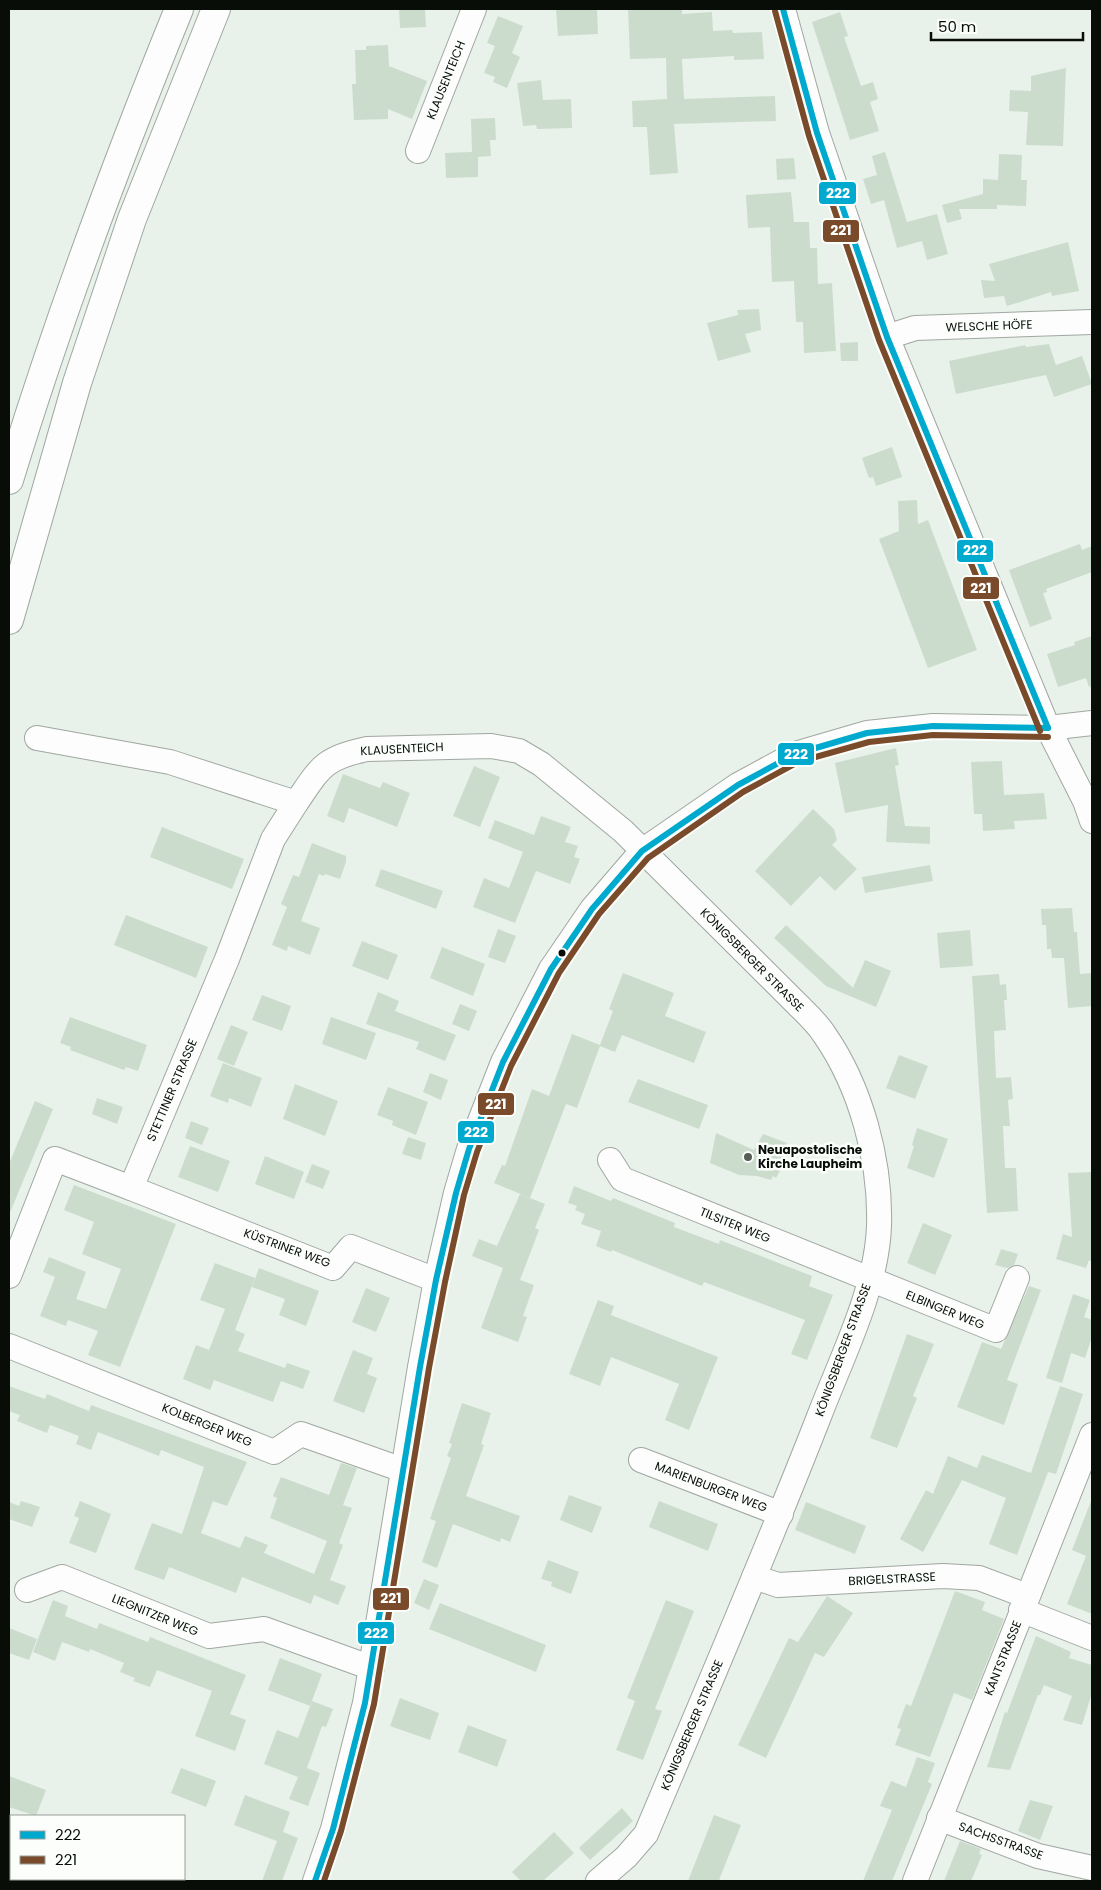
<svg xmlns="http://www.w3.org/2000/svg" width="1101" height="1890" font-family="Poppins,sans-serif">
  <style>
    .building { fill: #cbdccd }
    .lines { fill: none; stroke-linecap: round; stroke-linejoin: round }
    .street-casing { stroke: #a0a7a1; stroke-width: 26 }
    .highway-casing { stroke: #a0a7a1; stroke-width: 30 }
    .street { stroke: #fcfdfc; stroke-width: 24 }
    .highway { stroke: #fcfdfc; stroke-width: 28 }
    .bus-1-casing { stroke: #fbfefb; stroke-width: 10 }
    .bus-2-casing { stroke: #fbfefb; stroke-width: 10 }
    .bus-1 { stroke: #00a9ce; stroke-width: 6 }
    .bus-2 { stroke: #7a4b2a; stroke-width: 6 }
    .bus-dot { fill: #080d08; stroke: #fbfefb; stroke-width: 2 }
    .poi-dot { fill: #565d57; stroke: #fbfefb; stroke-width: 2 }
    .labels { text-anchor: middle; stroke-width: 5; stroke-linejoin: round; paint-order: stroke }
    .street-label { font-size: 12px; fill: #080d08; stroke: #fbfefb }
    .poi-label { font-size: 12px; font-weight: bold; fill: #080d08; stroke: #fbfefb; text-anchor: start }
    .line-badge { stroke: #fbfefb; stroke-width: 2 }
    .badge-label { font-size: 14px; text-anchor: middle; font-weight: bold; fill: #fff }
  </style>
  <rect width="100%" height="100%" fill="#e8f2ea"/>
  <!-- building -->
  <g class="building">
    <path d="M399 9H425L426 27 400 28Z"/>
    <path d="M556 9H597L598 34 558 36Z"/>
    <path d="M628 9H682V14L712 12 713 31 732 30 733 33 762 32 764 59 734 60V56L682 59 684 99 775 96 776 121 674 124 678 173 650 175 647 127H633L632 101 667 99 666 58 630 59Z"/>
    <path d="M840 12 848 36 844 37 861 86 873 82 878 99 870 102 879 131 850 140 812 22Z"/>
    <path d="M498 16 523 26 512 53 520 57 507 88 493 82 495 77 484 73 495 46 487 43Z"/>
    <path d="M388 45 389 66 427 81 412 119 388 109V119L354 120 352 84H356L355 50H366V46Z"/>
    <path d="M1066 68 1063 146 1026 145 1028 112 1009 111 1010 90 1031 91V76Z"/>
    <path d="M541 80 543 100 571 99 572 128 537 129 536 125 523 126 517 83Z"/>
    <path d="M495 118 496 140H490L491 156 478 157V177L446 178 445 153 472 152 471 119Z"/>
    <path d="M885 152 907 222 937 214 948 254 927 260 922 241 897 248 884 200 871 204 863 179 877 175 872 156Z"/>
    <path d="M999 154 1022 155 1021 180H1027L1026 206 997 205V209H959L962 219 947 223 942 205 983 194V179L998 180Z"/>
    <path d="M794 158 796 179 777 180 776 159Z"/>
    <path d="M791 192 794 222H809L810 248H817L818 284 832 283 836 351 804 353 803 322H796L794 281 772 282 770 227 748 228 746 195Z"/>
    <path d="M1068 242 1079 291 1052 296 1051 292 1007 306 1004 296 984 298 981 280 995 281 989 264Z"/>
    <path d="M759 309 761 330 745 334 751 352 718 361 707 323 738 315 737 310Z"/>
    <path d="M858 342V361H841L840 343Z"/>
    <path d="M1049 344 1056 365 1082 356 1092 384 1054 397 1046 375 956 394 949 361 1025 345 1026 347Z"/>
    <path d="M892 447 902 477 876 486 873 477 869 478 862 458Z"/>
    <path d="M917 500 918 524 928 520 977 650 928 668 879 539 899 531 898 501Z"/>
    <path d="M1080 544 1082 550 1092 546V572L1046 589 1047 592 1043 593 1052 619 1030 627 1009 570Z"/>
    <path d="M1092 636V686L1089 687 1086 678 1058 687 1047 654 1075 645 1074 642Z"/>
    <path d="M896 748 899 765 895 766 905 826 930 827V844L886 842 888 805 845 813 835 763Z"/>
    <path d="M1002 761 1004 795 1044 793 1047 819 1014 821 1015 829 983 831 982 814H974L971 762Z"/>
    <path d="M474 766 500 777 480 827 453 816Z"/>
    <path d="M343 774 380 788 383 782 410 793 397 827 349 808 344 823 327 816Z"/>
    <path d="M813 809 834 829 837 840 832 845 857 869 835 891 820 876 791 906 755 871Z"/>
    <path d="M541 816 571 827 565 842 578 846 574 857 580 859 570 884 536 871 515 923 473 907 484 878 509 888 523 852 488 838 495 820 534 835Z"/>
    <path d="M162 827 244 859 232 889 150 857Z"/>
    <path d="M312 843 346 856V862L340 879 325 874 324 876 319 874 301 921 320 928 310 955 288 946 287 951 272 945 287 907 281 904 293 875 299 877Z"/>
    <path d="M930 865 933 881 865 893 862 877Z"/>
    <path d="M381 869 443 891 436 909 375 886Z"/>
    <path d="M1072 908 1074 932H1077L1080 974 1092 973V1006L1068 1008 1064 958H1052L1051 949H1047L1046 925H1042L1041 909Z"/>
    <path d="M126 915 208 947 196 978 114 945Z"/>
    <path d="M786 925 853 988 865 960 891 971 876 1007 826 986 774 938Z"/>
    <path d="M498 929 516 936 505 963 488 957Z"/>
    <path d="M970 930 973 966 940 968 937 933Z"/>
    <path d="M362 941 398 955 388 980 352 966Z"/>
    <path d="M442 947 485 964 473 996 430 978Z"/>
    <path d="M623 973 674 993 665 1016 706 1032 694 1063 622 1035 615 1052 600 1046 577 1108 566 1104 530 1198 494 1183 502 1165 505 1166 532 1089 549 1096 572 1034 600 1045 613 1011 609 1009Z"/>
    <path d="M999 974 1000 985 1006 984 1007 1000H1004L1006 1030 994 1031 996 1078 1011 1077 1013 1099 1008 1100 1010 1126H1003L1005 1168H1016L1018 1211 987 1213 972 976Z"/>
    <path d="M378 992 399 1001 395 1011 456 1035 445 1061 416 1049 419 1042 366 1024Z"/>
    <path d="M262 995 291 1006 282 1031 252 1020Z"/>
    <path d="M460 1004 477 1011 469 1031 452 1024Z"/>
    <path d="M70 1017 147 1045 138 1071 126 1067 124 1070 70 1050 71 1047 60 1043Z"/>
    <path d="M331 1017 376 1033 366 1060 322 1044Z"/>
    <path d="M231 1025 248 1032 234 1066 217 1059Z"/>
    <path d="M899 1055 928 1066 915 1099 886 1088Z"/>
    <path d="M223 1063 262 1078 251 1107 229 1098 228 1103 210 1096Z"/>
    <path d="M430 1073 448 1080 441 1100 423 1092Z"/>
    <path d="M638 1079 708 1105 699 1129 628 1102Z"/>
    <path d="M295 1084 338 1101 325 1136 283 1119Z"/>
    <path d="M388 1087 428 1102 416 1135 392 1125 393 1121 377 1115Z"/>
    <path d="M97 1098 123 1107 117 1124 92 1114Z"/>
    <path d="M35 1101 53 1109 9 1215V1164Z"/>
    <path d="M191 1121 209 1128 202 1145 185 1138Z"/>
    <path d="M917 1128 948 1139 934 1178 907 1168 914 1146 912 1145Z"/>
    <path d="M716 1133 754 1150 763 1134 787 1143 782 1167 776 1178 773 1176 771 1180 757 1176 739 1175 710 1163Z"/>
    <path d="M408 1137 426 1143 421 1160 402 1154Z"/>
    <path d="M190 1146 230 1161 218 1192 178 1177Z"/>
    <path d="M265 1156 304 1172 294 1199 255 1184Z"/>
    <path d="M312 1164 330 1171 323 1189 305 1182Z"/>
    <path d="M1092 1172V1262L1089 1260 1086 1268 1056 1259 1063 1234 1072 1237 1068 1173Z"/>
    <path d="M74 1185 176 1224 120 1367 88 1355 98 1331 68 1320 66 1326 40 1316 55 1277 43 1272 49 1257 86 1272 76 1299 106 1309 121 1269 82 1254 94 1222 64 1210Z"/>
    <path d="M574 1186 611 1201 613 1198 675 1223 674 1227 719 1244 720 1240 812 1276 809 1286 833 1295 807 1360 791 1354 805 1320 704 1282 702 1286 612 1250 611 1252 596 1246 601 1231 581 1224 585 1214 575 1210 577 1206 568 1203Z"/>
    <path d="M520 1194 545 1204 535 1228 539 1230 520 1280 534 1285 523 1316 527 1317 518 1342 481 1328 503 1268 472 1256 479 1239 497 1246Z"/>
    <path d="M923 1223 952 1235 935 1275 907 1263Z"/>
    <path d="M1001 1249 1018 1254 1014 1265 1007 1268 995 1265Z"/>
    <path d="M215 1263 255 1278 235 1330 245 1334 238 1351 285 1368 287 1363 310 1371 303 1389 281 1381 273 1402 214 1380 210 1390 183 1379 196 1345 209 1350 225 1309 200 1300Z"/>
    <path d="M259 1268 319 1291 306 1326 279 1315 285 1299 252 1287Z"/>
    <path d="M1029 1286 1041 1290 1007 1380 1018 1384 1004 1425 957 1407 982 1342 1001 1349Z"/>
    <path d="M366 1288 390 1298 376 1332 352 1322Z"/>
    <path d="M1073 1294 1090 1300 1084 1317 1092 1320V1337L1085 1358 1071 1353 1062 1383 1046 1378Z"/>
    <path d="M598 1300 614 1306 611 1315 718 1357 689 1430 665 1420 679 1384 611 1357 600 1386 569 1374Z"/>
    <path d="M907 1334 934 1344 913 1396 917 1398 897 1448 870 1438Z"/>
    <path d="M353 1350 373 1358 367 1374 377 1378 364 1413 333 1401Z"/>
    <path d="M9 1386 45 1399 47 1394 89 1411 91 1405 247 1462 227 1506 213 1501 201 1533 240 1548 245 1536 268 1545 264 1553 314 1574 327 1541 270 1518 277 1498 273 1496 281 1477 329 1495 341 1463 357 1468 343 1505 352 1508 339 1543 343 1545 330 1580 346 1586 338 1605 314 1595 311 1604 242 1577 236 1593 169 1567 164 1580 134 1569 152 1523 182 1534 204 1467 161 1450 159 1456 98 1432 91 1450 76 1444 79 1436 50 1425 47 1433 17 1421 20 1415 9 1411Z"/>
    <path d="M1060 1386 1083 1394 1056 1474 1048 1472 1017 1555 989 1544 1006 1498 962 1480 923 1552 900 1539 926 1490 933 1494 948 1456 977 1468 982 1455 1031 1473Z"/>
    <path d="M462 1403 491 1413 481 1444 484 1445 466 1496 520 1516 510 1542 501 1538 500 1542 453 1524 437 1568 422 1562 436 1521 430 1519 451 1458 447 1456 452 1444 449 1443Z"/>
    <path d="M569 1495 602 1507 592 1533 560 1520Z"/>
    <path d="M21 1501 40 1507 32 1527 9 1519V1502L19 1506Z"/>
    <path d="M80 1501 111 1514 96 1553 69 1543 79 1518 74 1516Z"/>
    <path d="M659 1501 718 1524 708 1551 649 1527Z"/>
    <path d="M1091 1501H1092V1614L1067 1604 1086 1556 1072 1550Z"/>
    <path d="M806 1502 866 1526 855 1554 795 1530Z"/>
    <path d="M548 1560 579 1572 571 1594 551 1586 552 1582 541 1579Z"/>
    <path d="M424 1579 439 1585 429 1610 414 1603Z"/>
    <path d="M955 1591 985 1602 982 1610 1004 1619 972 1700 954 1693 930 1757 895 1745 901 1729 897 1728 906 1704 911 1706Z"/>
    <path d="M827 1596 853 1613 824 1657 815 1653 766 1758 738 1745 789 1638 798 1642Z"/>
    <path d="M53 1600 68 1606 65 1616 97 1629 99 1623 148 1642 150 1637 246 1675 230 1714 246 1720 235 1751 195 1736 212 1691 157 1670 150 1687 133 1681 135 1678 120 1672 124 1663 90 1649 89 1652 62 1642 55 1661 33 1652Z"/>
    <path d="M666 1600 694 1611 655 1709 662 1711 643 1760 616 1750 635 1701 627 1698Z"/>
    <path d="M440 1603 546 1645 536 1672 429 1629Z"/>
    <path d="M9 1628 37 1639 29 1660 9 1653Z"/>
    <path d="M1036 1636 1071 1652 1069 1658 1092 1665V1693L1082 1725 1063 1720 1072 1696 1044 1685 1040 1695H1038L1010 1770 987 1767 1005 1712 1007 1713Z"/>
    <path d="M280 1658 322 1674 310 1706 268 1690Z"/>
    <path d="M400 1698 439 1713 430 1740 390 1726Z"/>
    <path d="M312 1701 333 1709 326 1727 322 1726 307 1768 320 1773 308 1806 289 1799 298 1777 264 1764 277 1730 298 1738Z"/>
    <path d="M468 1725 507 1740 497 1767 458 1752Z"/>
    <path d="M917 1757 935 1763 928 1782 932 1784 892 1881H863L892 1810 880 1806 891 1781 906 1787Z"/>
    <path d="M181 1768 216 1781 206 1807 171 1793Z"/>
    <path d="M9 1776 46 1790 36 1816 9 1807Z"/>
    <path d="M245 1795 290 1812 283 1832 298 1838 282 1881H262L277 1841 234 1825Z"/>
    <path d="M1030 1800 1053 1806 1040 1840 1018 1831Z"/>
    <path d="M622 1808 633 1821 590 1860 579 1848Z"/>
    <path d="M714 1815 741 1825 721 1875 719 1881H688Z"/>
    <path d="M554 1832 574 1853 543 1881H521L512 1872Z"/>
    <path d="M960 1841 981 1849 979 1854 982 1855 971 1881H944Z"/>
  </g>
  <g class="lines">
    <defs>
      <g id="street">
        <path d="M783 9 817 133 887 337 1048 728 1085 801 1092 821"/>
        <path d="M418 151 474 9"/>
        <path d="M887 337 915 328 1092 322"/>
        <path d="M37 738 170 762 296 803C320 768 323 758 367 749L491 746 519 751 541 764 623 831 797 1004C806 1013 817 1023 824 1034 861 1087 881 1161 879 1226 877 1288 842 1357 820 1414 765 1555 705 1694 646 1834L626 1857 598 1881"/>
        <path d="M610 1160 622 1179 996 1330 1017 1278"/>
        <path d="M131 1188 333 1268 351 1247 436 1280"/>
        <path d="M9 1276 55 1159 131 1188 227 959 273 839 296 803"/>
        <path d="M9 1346 274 1452 301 1434 403 1470"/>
        <path d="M641 1460 781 1514"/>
        <path d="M754 1577 778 1585 943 1576 979 1578 1027 1596"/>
        <path d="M27 1590 62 1577 209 1636 264 1629 372 1668"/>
        <path d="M1021 1610 1092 1638"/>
        <path d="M939 1818 1038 1856 1092 1868"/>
        <path d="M315 1881 333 1829 365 1703 420 1367 436 1280 456 1193 469 1149 503 1062 551 969 592 909 642 851 738 785 795 754 867 733 933 726 1048 728 1092 723"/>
        <path d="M915 1881 1092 1435"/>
      </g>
      <g id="highway">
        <path d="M9 480C58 319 116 164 179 9"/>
        <path d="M9 620 77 383 132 219 216 9"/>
      </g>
    </defs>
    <!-- street casing -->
    <use href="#street" class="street-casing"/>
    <!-- highway casing -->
    <use href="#highway" class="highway-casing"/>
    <!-- street -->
    <use href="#street" class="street"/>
    <!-- highway -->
    <use href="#highway" class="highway"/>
    <defs>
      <g id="bus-1">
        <path d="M783 9 817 133 887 337 1048 728"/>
        <path d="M315 1881 333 1829 365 1703 420 1367 436 1280 456 1193 469 1149 503 1062 551 969 592 909 642 851 738 785 795 754 867 733 933 726 1048 728"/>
      </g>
      <g id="bus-2">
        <path d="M775 11 809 136 879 340 1040 731"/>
        <path d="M324 1881 341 1831 374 1704 429 1368 445 1282 464 1195 477 1152 511 1066 559 973 599 914 648 858 743 792 798 762 869 742 933 735 1048 737"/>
      </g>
    </defs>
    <!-- bus-1 casing -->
    <use href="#bus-1" class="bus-1-casing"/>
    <!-- bus-2 casing -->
    <use href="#bus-2" class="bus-2-casing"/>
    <!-- bus-1 -->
    <use href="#bus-1" class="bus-1"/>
    <!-- bus-2 -->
    <use href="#bus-2" class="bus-2"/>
  </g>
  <!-- markers -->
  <circle class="bus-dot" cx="562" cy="953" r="4.5"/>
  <circle class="poi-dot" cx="748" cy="1157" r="5"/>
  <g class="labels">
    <!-- street labels -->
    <g class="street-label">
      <text transform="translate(446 80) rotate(-68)" y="4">KLAUSENTEICH</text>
      <text transform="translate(989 326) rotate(-2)" y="4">WELSCHE HÖFE</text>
      <text transform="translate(402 749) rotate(-3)" y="4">KLAUSENTEICH</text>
      <text transform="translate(752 960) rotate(45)" y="4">KÖNIGSBERGER STRASSE</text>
      <text transform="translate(172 1090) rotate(-67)" y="4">STETTINER STRASSE</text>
      <text transform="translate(735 1225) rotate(22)" y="4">TILSITER WEG</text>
      <text transform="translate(287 1248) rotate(20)" y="4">KÜSTRINER WEG</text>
      <text transform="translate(945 1310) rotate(22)" y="4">ELBINGER WEG</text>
      <text transform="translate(843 1350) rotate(-70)" y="4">KÖNIGSBERGER STRASSE</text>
      <text transform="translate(207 1425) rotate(22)" y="4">KOLBERGER WEG</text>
      <text transform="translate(711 1487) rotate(21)" y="4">MARIENBURGER WEG</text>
      <text transform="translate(892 1579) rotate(-3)" y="4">BRIGELSTRASSE</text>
      <text transform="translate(155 1615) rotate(22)" y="4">LIEGNITZER WEG</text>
      <text transform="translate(1003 1658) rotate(-68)" y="4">KANTSTRASSE</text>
      <text transform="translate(692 1725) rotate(-67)" y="4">KÖNIGSBERGER STRASSE</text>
      <text transform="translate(1001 1841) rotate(20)" y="4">SACHSSTRASSE</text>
    </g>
    <!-- poi labels -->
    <g class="poi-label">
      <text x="758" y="1154">Neuapostolische<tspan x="758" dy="14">Kirche Laupheim</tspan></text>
    </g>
  </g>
  <g class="line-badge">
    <rect x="818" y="181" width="39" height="24" rx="5" fill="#00a9ce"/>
    <rect x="822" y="219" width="38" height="24" rx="5" fill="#7a4b2a"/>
    <rect x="956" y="539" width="38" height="24" rx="5" fill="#00a9ce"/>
    <rect x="962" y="576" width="38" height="24" rx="5" fill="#7a4b2a"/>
    <rect x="777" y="742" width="38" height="24" rx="5" fill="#00a9ce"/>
    <rect x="477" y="1092" width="38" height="24" rx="5" fill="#7a4b2a"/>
    <rect x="457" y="1120" width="38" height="24" rx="5" fill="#00a9ce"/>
    <rect x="372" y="1587" width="38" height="24" rx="5" fill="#7a4b2a"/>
    <rect x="357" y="1621" width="38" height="24" rx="5" fill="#00a9ce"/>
  </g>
  <g class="badge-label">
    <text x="838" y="198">222</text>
    <text x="841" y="235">221</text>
    <text x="975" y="555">222</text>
    <text x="981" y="593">221</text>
    <text x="796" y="759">222</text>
    <text x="496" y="1109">221</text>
    <text x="476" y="1137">222</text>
    <text x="391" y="1603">221</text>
    <text x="376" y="1638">222</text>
  </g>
  <!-- border -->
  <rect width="1101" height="1890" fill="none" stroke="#080d08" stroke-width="20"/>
  <!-- legend -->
  <rect x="10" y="1815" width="175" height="65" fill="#fbfefb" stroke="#9a9e9a"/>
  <rect x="20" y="1831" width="25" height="8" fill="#00a9ce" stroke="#9a9e9a"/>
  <text x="55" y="1840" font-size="15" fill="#080d08">222</text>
  <rect x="20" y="1856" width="25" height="8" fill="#7a4b2a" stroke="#9a9e9a"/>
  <text x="55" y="1865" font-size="15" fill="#080d08">221</text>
  <!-- scale -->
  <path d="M931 32v8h152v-8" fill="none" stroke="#080d08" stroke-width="2.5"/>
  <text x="938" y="32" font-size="15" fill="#080d08" stroke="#fbfefb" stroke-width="4" paint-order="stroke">50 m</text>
</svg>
